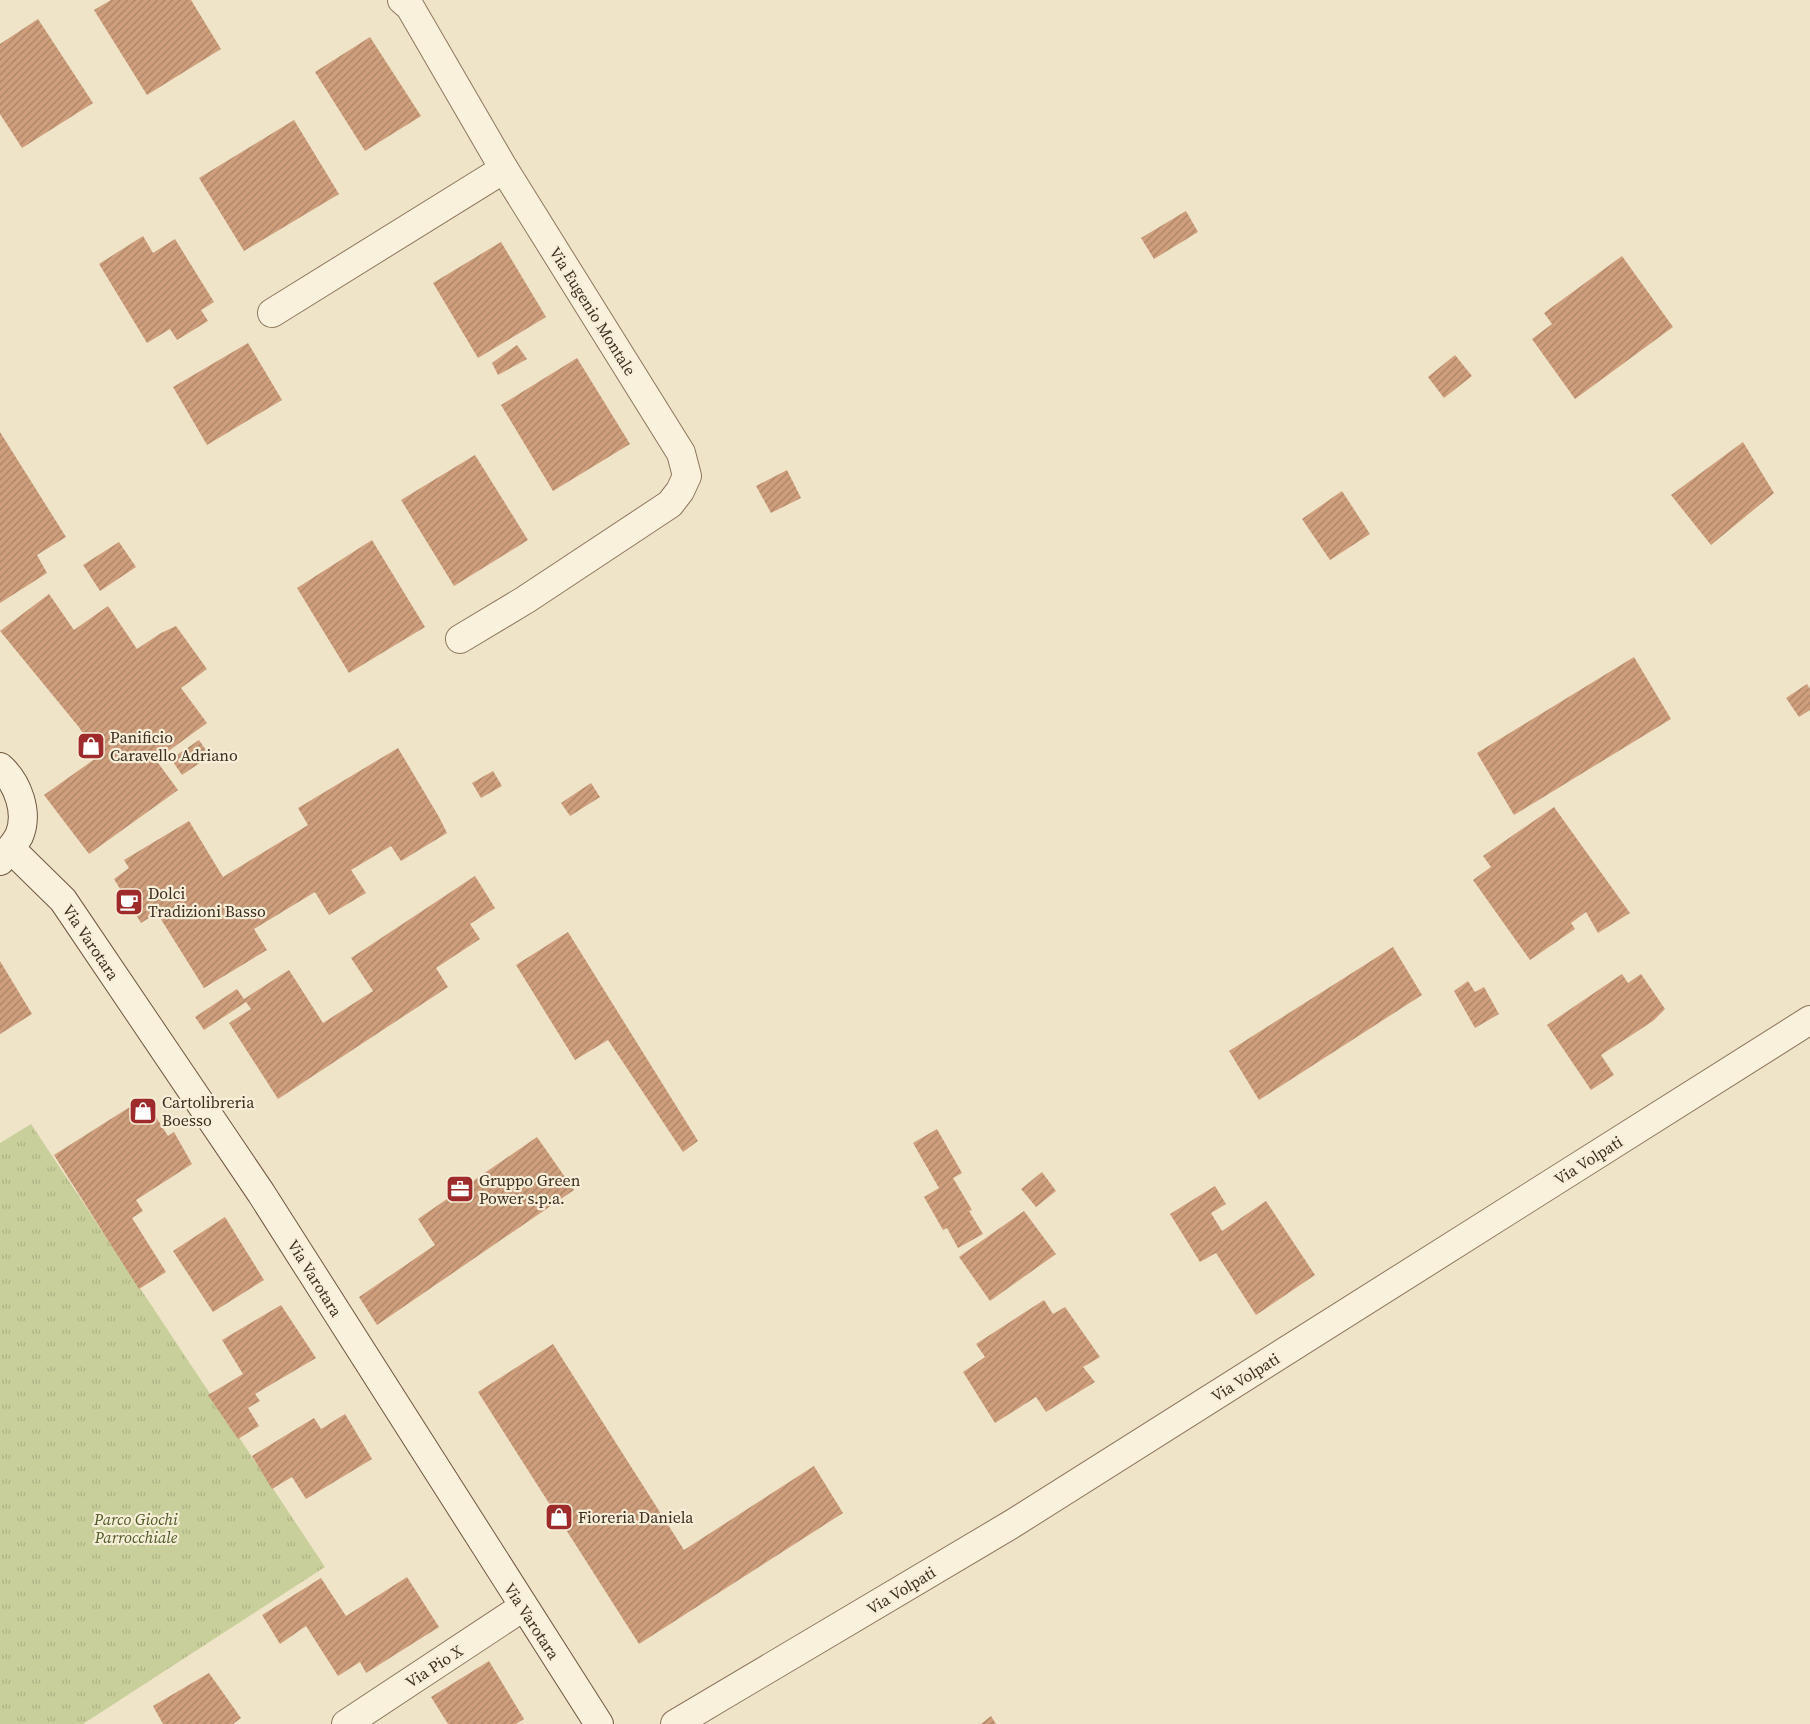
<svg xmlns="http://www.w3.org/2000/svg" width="1810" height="1724" font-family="'Source Serif 4',serif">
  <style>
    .park { fill: url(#park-tufts) }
    .building { fill: url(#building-hatch) }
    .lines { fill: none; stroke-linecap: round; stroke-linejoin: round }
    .street-casing { stroke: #8d765c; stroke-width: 30 }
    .secondary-casing { stroke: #6f573f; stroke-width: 30 }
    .street { stroke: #faf1dc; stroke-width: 28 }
    .secondary { stroke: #faf1dc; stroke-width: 28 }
    .labels { text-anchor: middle; stroke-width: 4.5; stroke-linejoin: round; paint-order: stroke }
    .street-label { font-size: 16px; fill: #3d2e20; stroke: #f7eed8 }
    .poi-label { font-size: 16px; fill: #3d2e20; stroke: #f7eed8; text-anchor: start }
    .park-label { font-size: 16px; font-style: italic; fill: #4d5a26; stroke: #f7eed8 }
  </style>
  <defs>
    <pattern id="park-tufts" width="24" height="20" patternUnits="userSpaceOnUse" patternTransform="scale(1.25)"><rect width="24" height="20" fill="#c9cf9b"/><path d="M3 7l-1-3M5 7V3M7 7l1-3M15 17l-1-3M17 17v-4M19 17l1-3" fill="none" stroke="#aeb285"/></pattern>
    <pattern id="building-hatch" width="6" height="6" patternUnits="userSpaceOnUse" patternTransform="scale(1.25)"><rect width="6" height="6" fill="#cf9f7d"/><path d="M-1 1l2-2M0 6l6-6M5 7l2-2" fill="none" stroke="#a98266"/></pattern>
  </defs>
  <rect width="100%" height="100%" fill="#f0e4c8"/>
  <!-- park -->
  <path class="park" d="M31 1124 325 1567 83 1724H0V1143Z"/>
  <!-- building -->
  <g class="building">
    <path d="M111 0H191L221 49 147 95 94 10Z"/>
    <path d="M38 19 93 103 22 148 0 114V44Z"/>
    <path d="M370 37 421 116 365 151 315 72Z"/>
    <path d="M294 120 339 194 244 251 199 178Z"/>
    <path d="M1186 211 1198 232 1154 259 1141 238Z"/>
    <path d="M143 236 153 253 175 239 214 302 201 310 208 321 177 340 170 329 147 343 99 264Z"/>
    <path d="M501 242 546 317 478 358 433 283Z"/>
    <path d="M1622 256 1673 327 1575 399 1532 339 1552 324 1544 313Z"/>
    <path d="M248 343 282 400 207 445 173 387Z"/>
    <path d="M517 345 527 359 498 375 492 363Z"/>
    <path d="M1455 355 1472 376 1444 398 1428 377Z"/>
    <path d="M577 358 630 444 553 491 501 405Z"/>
    <path d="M0 432 66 537 37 555 47 573 0 603Z"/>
    <path d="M1743 442 1774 493 1711 545 1671 495Z"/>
    <path d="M475 455 528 540 454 586 401 500Z"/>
    <path d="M787 470 801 498 771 513 756 486Z"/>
    <path d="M1342 491 1370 534 1330 560 1302 519Z"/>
    <path d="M372 540 425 627 349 673 297 588Z"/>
    <path d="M119 542 136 567 100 591 83 565Z"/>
    <path d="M49 594 74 630 108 606 137 649 161 633 176 626 207 669 181 688 207 723 156 760 178 790 89 854 44 795 99 756 78 726 0 631Z"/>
    <path d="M1634 657 1671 719 1514 815 1477 753Z"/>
    <path d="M1807 684 1810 689V710L1799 717 1786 698Z"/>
    <path d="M199 740 210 756 182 775 171 759Z"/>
    <path d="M398 748 439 817 447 833 401 861 391 846 351 870 366 893 329 915 315 892 254 929 267 950 204 988 157 913 141 923 114 879 129 868 124 860 189 821 223 877 308 825 298 808Z"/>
    <path d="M493 771 502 786 481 798 472 783Z"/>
    <path d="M591 783 600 797 570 816 561 803Z"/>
    <path d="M1554 807 1630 913 1598 933 1586 912 1571 923 1575 929 1530 960 1473 880 1491 867 1483 856Z"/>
    <path d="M475 876 495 908 470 924 480 939 436 968 448 987 278 1099 229 1023 251 1009 246 1002 204 1030 195 1017 237 989 244 999 289 970 323 1023 373 991 351 958Z"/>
    <path d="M568 932 698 1141 683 1152 608 1040 575 1060 516 965Z"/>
    <path d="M1393 947 1422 995 1259 1100 1229 1051Z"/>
    <path d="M0 961 32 1014 0 1034Z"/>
    <path d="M1622 974 1628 983 1641 974 1665 1009 1653 1021 1601 1055 1614 1075 1591 1090 1547 1025Z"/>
    <path d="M1468 981 1475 992 1484 987 1499 1014 1475 1028 1454 991Z"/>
    <path d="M144 1098 168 1136 174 1132 192 1164 136 1200 143 1211 132 1218 166 1272 139 1289 54 1155Z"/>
    <path d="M937 1129 962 1173 953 1178 972 1210 969 1211 983 1234 958 1248 947 1228 943 1230 924 1197 939 1188 913 1143Z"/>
    <path d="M537 1137 574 1190 377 1325 359 1297 435 1245 418 1219Z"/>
    <path d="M1042 1172 1056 1191 1036 1207 1021 1189Z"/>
    <path d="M1215 1186 1226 1204 1211 1213 1222 1231 1266 1201 1315 1275 1256 1315 1216 1253 1200 1262 1170 1214Z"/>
    <path d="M1024 1211 1056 1254 990 1301 959 1257Z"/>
    <path d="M225 1217 264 1280 213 1312 173 1251Z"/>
    <path d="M1044 1300 1053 1314 1065 1307 1100 1357 1083 1367 1095 1382 1046 1412 1036 1397 995 1423 963 1372 985 1357 976 1344Z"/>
    <path d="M281 1305 316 1358 255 1394 260 1401 248 1408 259 1426 238 1439 208 1395 243 1374 222 1340Z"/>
    <path d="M553 1344 684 1550 814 1466 843 1513 639 1644 478 1392Z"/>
    <path d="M345 1414 372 1459 306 1499 292 1477 272 1489 252 1456 314 1418 321 1429Z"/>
    <path d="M407 1577 439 1627 366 1673 360 1662 338 1676 306 1626 280 1644 262 1615 321 1578 346 1616Z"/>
    <path d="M489 1661 524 1719 516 1724H448L431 1697Z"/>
    <path d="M209 1673 241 1718 233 1724H163L153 1706Z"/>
    <path d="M991 1716 996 1724H981Z"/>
  </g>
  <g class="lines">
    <defs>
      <g id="street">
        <path d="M402 0 410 7 504 169 681 453 687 476 680 491 670 504 525 600 460 639"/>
        <path d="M272 313 504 169"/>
        <path d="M346 1724 523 1607"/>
        <path d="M675 1724 1012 1524 1810 1020"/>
      </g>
      <g id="secondary">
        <path d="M0 767C18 783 29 813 19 836 14 845 7 853 0 861"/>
        <path d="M11 849 63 900 261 1193 599 1724"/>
      </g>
    </defs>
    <!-- street casing -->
    <use href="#street" class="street-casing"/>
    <!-- secondary casing -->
    <use href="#secondary" class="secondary-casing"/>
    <!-- street -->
    <use href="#street" class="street"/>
    <!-- secondary -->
    <use href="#secondary" class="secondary"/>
  </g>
  <!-- icons -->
  <defs>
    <symbol id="shop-square" viewBox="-11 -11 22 22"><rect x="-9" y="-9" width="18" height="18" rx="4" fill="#9e2a2b" stroke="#f7eed8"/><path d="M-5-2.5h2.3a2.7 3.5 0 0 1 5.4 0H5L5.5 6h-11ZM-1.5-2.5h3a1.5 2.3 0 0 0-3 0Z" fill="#fff"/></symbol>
    <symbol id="cafe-square" viewBox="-11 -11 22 22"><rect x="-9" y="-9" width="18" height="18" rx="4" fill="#9e2a2b" stroke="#f7eed8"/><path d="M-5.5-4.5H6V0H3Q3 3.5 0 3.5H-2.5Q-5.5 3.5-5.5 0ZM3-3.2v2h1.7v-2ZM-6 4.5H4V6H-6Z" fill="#fff"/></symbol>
    <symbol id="office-square" viewBox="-11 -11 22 22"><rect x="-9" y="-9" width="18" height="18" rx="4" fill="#9e2a2b" stroke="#f7eed8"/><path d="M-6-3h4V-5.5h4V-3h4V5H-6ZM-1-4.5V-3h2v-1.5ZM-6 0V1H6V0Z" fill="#fff"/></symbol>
  </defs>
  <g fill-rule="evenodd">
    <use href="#shop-square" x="75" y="730" width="32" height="32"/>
    <use href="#cafe-square" x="113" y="886" width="32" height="32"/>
    <use href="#shop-square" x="127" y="1095" width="32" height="32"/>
    <use href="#office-square" x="444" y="1173" width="32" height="32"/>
    <use href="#shop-square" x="543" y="1501" width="32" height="32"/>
  </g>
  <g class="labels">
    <!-- street labels -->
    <g class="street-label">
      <text transform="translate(593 311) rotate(58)" y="6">Via Eugenio Montale</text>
      <text transform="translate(91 942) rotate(56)" y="6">Via Varotara</text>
      <text transform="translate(1588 1160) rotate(-32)" y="6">Via Volpati</text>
      <text transform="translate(315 1278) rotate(58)" y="6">Via Varotara</text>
      <text transform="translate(1245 1377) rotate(-32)" y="6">Via Volpati</text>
      <text transform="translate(901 1590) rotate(-31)" y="6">Via Volpati</text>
      <text transform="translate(532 1621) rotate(57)" y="6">Via Varotara</text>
      <text transform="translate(434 1666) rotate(-33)" y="6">Via Pio X</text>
    </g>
    <!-- poi labels -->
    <g class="poi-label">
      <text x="110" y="743">Panificio<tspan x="110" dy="18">Caravello Adriano</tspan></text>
      <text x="148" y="899">Dolci<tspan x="148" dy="18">Tradizioni Basso</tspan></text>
      <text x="162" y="1108">Cartolibreria<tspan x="162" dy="18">Boesso</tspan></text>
      <text x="479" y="1186">Gruppo Green<tspan x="479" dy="18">Power s.p.a.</tspan></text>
      <text x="578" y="1523">Fioreria Daniela</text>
    </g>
    <!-- park labels -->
    <g class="park-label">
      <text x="136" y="1525">Parco Giochi<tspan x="136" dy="18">Parrocchiale</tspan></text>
    </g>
  </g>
</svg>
